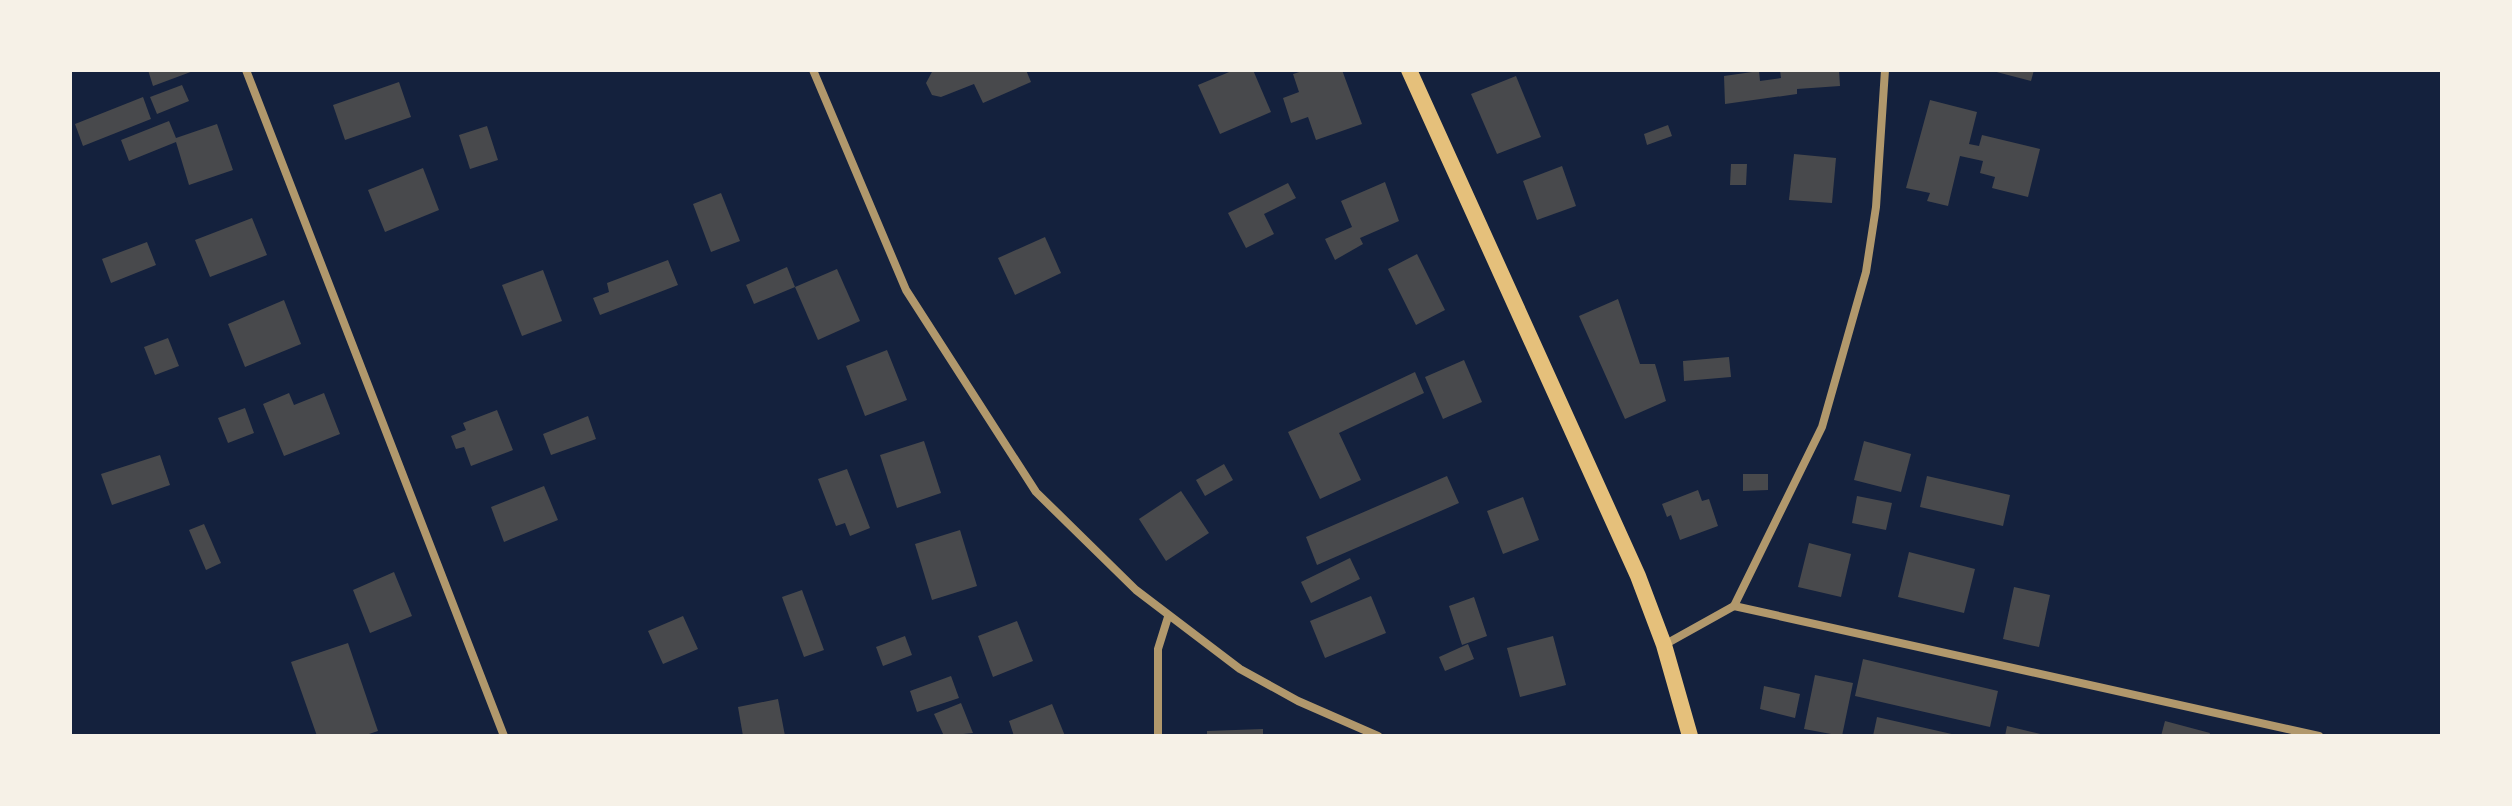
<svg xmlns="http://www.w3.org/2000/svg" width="2512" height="806" font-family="'Times New Roman',serif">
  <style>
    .building { fill: #48494c }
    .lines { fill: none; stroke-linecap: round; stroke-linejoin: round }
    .minor { stroke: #b1986c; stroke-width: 8 }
    .secondary { stroke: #e5c07b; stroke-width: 16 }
  </style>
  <rect width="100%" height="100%" fill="#14213d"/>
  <!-- building -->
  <g class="building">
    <path d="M148 70H196L153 86Z"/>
    <path d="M933 70H1026L1031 82 983 103 974 84 941 97 932 95 926 83Z"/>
    <path d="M1234 70H1253L1271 112 1220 134 1198 85Z"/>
    <path d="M1306 70H1342L1362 124 1316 140 1308 117 1291 123 1283 98 1299 92 1293 74Z"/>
    <path d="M1780 70H1839L1840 86 1797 89V94L1725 104 1724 76 1759 71 1760 81 1781 78Z"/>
    <path d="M1989 70H2034L2031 81Z"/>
    <path d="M1516 76 1541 137 1497 154 1471 94Z"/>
    <path d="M399 82 411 117 345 140 333 105Z"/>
    <path d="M182 85 189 101 157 114 150 97Z"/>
    <path d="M143 97 151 119 83 146 75 124Z"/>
    <path d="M1930 100 1977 112 1969 144 1979 146 1982 135 2040 149 2028 197 1992 188 1995 177 1980 173 1983 161 1960 156 1948 206 1927 201 1930 193 1906 188Z"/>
    <path d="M169 121 176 138 217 124 233 170 189 185 176 142 129 161 121 140Z"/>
    <path d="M1668 125 1672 136 1647 145 1644 134Z"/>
    <path d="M487 126 498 160 470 169 459 135Z"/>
    <path d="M1794 154 1836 158 1832 203 1789 200Z"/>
    <path d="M1731 164H1747L1746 185H1730Z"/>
    <path d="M1562 166 1576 206 1537 220 1523 181Z"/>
    <path d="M423 168 439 210 385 232 368 190Z"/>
    <path d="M1385 182 1399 221 1360 238 1363 244 1335 260 1325 239 1352 227 1341 201Z"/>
    <path d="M1288 183 1296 198 1264 214 1274 234 1246 248 1228 213Z"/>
    <path d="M721 193 740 241 711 252 693 204Z"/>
    <path d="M252 218 267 255 210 277 195 240Z"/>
    <path d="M1045 237 1061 273 1015 295 998 258Z"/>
    <path d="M147 242 156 265 111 283 102 259Z"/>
    <path d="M1417 254 1445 310 1416 325 1388 269Z"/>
    <path d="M668 260 678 285 600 315 593 298 609 292 607 283Z"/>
    <path d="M787 267 795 287 754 304 746 285Z"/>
    <path d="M837 269 860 321 818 340 795 287Z"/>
    <path d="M543 270 562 321 522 336 502 285Z"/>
    <path d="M1618 299 1640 364H1655L1666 401 1625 419 1579 316Z"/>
    <path d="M284 300 301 344 245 367 228 324Z"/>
    <path d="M168 338 179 366 155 375 144 347Z"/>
    <path d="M887 350 907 400 865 416 846 366Z"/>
    <path d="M1729 357 1731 377 1684 381 1683 361Z"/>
    <path d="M1464 360 1482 402 1443 419 1425 377Z"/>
    <path d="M1415 372 1424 393 1339 433 1361 480 1320 499 1288 432Z"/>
    <path d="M289 393 294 405 324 393 340 434 284 456 263 404Z"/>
    <path d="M245 408 254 433 228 443 218 418Z"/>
    <path d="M497 410 513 450 471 466 464 447 456 449 451 436 466 430 463 423Z"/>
    <path d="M588 416 596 439 551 455 543 434Z"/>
    <path d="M924 441 941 493 897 508 880 455Z"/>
    <path d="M1864 441 1911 454 1901 492 1854 480Z"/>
    <path d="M160 455 170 485 112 505 101 474Z"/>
    <path d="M1224 464 1233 480 1205 496 1196 480Z"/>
    <path d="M847 469 870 528 850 536 845 523 836 526 818 479Z"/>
    <path d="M1743 474H1768V490L1743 491Z"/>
    <path d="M1447 476 1459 503 1317 565 1306 537Z"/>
    <path d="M1927 476 2010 495 2003 526 1920 507Z"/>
    <path d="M544 486 558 520 504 542 491 507Z"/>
    <path d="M1698 490 1702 501 1709 499 1718 526 1680 540 1671 515 1667 517 1662 504Z"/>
    <path d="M1181 491 1209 533 1166 561 1139 519Z"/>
    <path d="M1857 496 1892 503 1886 530 1852 523Z"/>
    <path d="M1523 497 1539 540 1503 554 1487 511Z"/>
    <path d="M204 524 221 563 206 570 189 530Z"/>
    <path d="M960 530 977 586 932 600 915 544Z"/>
    <path d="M1809 543 1851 554 1841 597 1798 587Z"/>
    <path d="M1909 552 1975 569 1964 613 1898 597Z"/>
    <path d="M1350 558 1360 579 1311 603 1301 582Z"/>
    <path d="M394 572 412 616 370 633 353 590Z"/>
    <path d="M2014 587 2050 595 2039 647 2003 639Z"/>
    <path d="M802 590 824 650 804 657 782 597Z"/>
    <path d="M1371 596 1386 633 1325 658 1310 621Z"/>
    <path d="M1474 597 1487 636 1462 645 1449 606Z"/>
    <path d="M683 616 698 649 663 664 648 631Z"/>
    <path d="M1017 621 1033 661 993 677 978 636Z"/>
    <path d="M905 636 912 655 883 666 876 647Z"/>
    <path d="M1553 636 1566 685 1520 697 1507 648Z"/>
    <path d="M348 643 378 731 363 736H317L291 662Z"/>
    <path d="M1468 644 1474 659 1445 671 1439 657Z"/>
    <path d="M1863 659 1998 691 1990 727 1855 696Z"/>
    <path d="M1815 675 1853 683 1842 736 1804 729Z"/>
    <path d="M951 676 959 698 917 712 910 691Z"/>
    <path d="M1764 686 1800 694 1795 718 1760 709Z"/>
    <path d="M778 699 785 736H743L738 707Z"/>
    <path d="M961 703 973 733 944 736 934 714Z"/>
    <path d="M1052 704 1065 736H1014L1009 721Z"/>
    <path d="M1877 717 1956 735V736H1873Z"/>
    <path d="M2165 721 2210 733 2209 736H2161Z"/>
    <path d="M2007 726 2045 735 2044 736H2005Z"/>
    <path d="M1263 729V736H1207V731Z"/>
  </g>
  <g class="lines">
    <!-- minor -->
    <g class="minor">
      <path d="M246 70 504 736"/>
      <path d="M813 70 906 290 1036 492 1136 590 1240 669 1298 701 1378 736"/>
      <path d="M1734 606 2319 736"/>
      <path d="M1664 645 1734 606 1822 427 1866 272 1876 207 1885 70"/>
      <path d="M1158 736V649L1168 617"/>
    </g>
    <!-- secondary -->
    <path class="secondary" d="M1409 70 1638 576 1664 645 1690 736"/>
  </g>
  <!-- border -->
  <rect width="2512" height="806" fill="none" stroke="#f6f1e7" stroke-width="144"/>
</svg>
